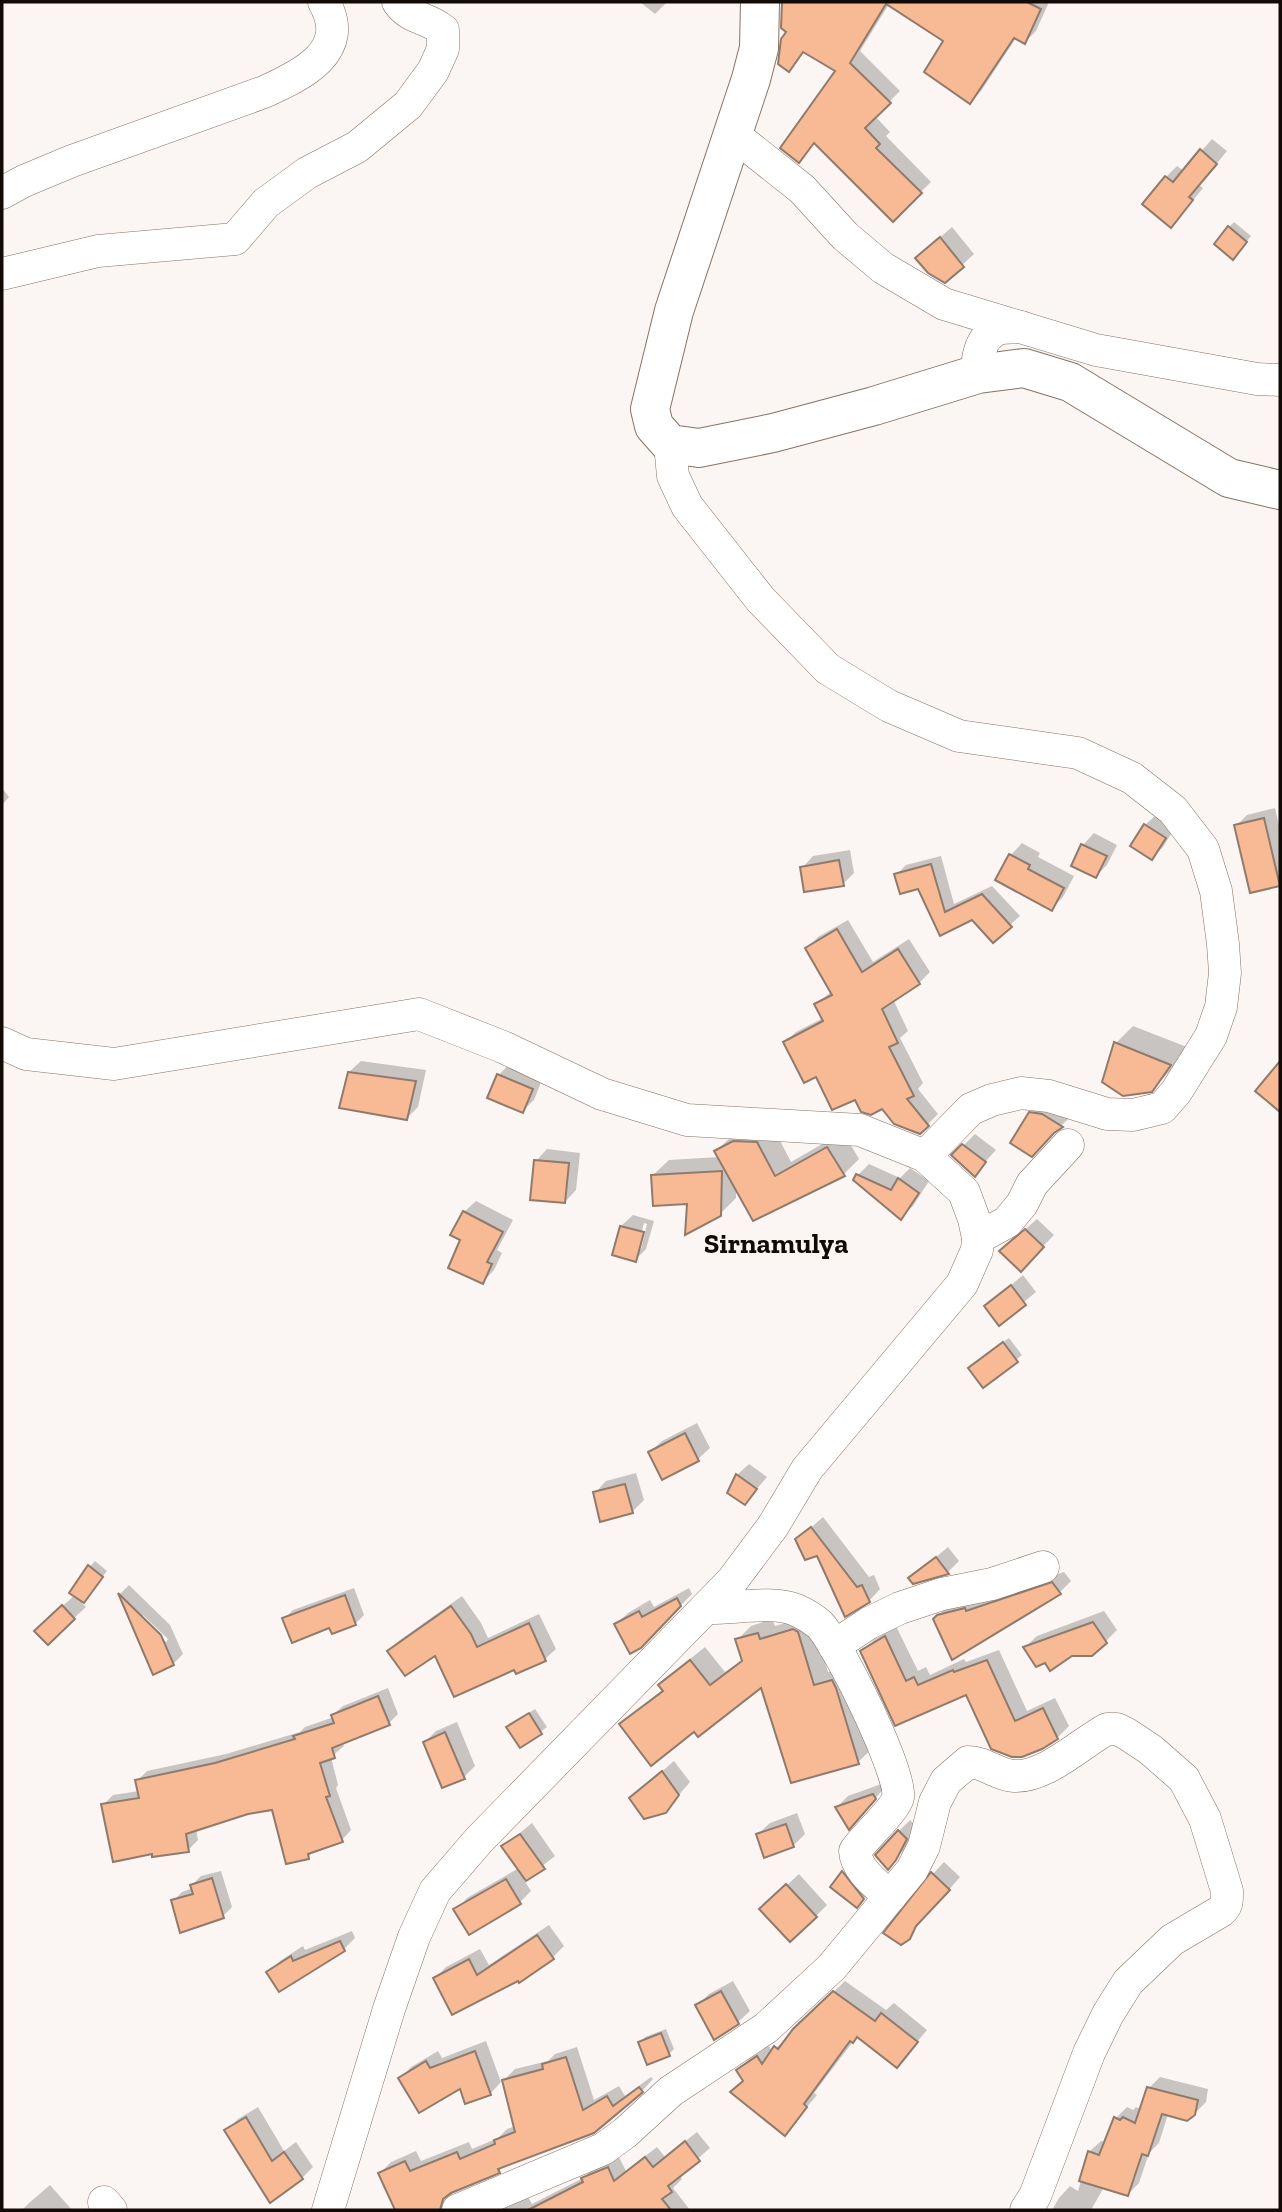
<svg xmlns="http://www.w3.org/2000/svg" width="1282" height="2212" font-family="'Zilla Slab',serif">
  <style>
    .shadow { fill: #0003; fill-rule: evenodd }
    .building { fill: #f7ba94; stroke: #907a6c; stroke-width: 2 }
    .lines { fill: none; stroke-linecap: round; stroke-linejoin: round }
    .minor-casing { stroke: #887264; stroke-width: 33 }
    .major-casing { stroke: #887264; stroke-width: 40 }
    .minor { stroke: #fff; stroke-width: 32 }
    .major { stroke: #fff; stroke-width: 38 }
    .labels { text-anchor: middle; stroke-width: 5; stroke-linejoin: round; paint-order: stroke }
    .quarter-label { font-size: 28px; font-weight: bold; fill: #120a06; stroke: #fbf6f3 }
  </style>
  <rect width="100%" height="100%" fill="#fbf6f3"/>
  <!-- shadow -->
  <g class="shadow">
    <path d="M640 2H667L655 14Z"/>
    <path d="M783 2H1049L1036 31 1025 42 1016 38 981 91 970 102 945 41 889 4 860 51 900 91 875 116 890 132 886 136 931 182 893 219 816 142 799 161 838 71 805 51 789 70V31L783 28Z"/>
    <path d="M1212 139 1227 151 1199 185 1203 188 1182 214 1166 177 1177 166 1184 171Z"/>
    <path d="M1234 222 1251 236 1238 252 1229 227Z"/>
    <path d="M952 227 974 254 945 281 929 247Z"/>
    <path d="M2 788 9 797 2 805Z"/>
    <path d="M1275 808 1280 830 1279 884 1236 826 1247 815Z"/>
    <path d="M1157 814 1176 826 1163 847 1152 858 1145 825Z"/>
    <path d="M1094 833 1117 845 1107 865 1096 876 1073 865 1083 845Z"/>
    <path d="M1022 843 1040 853 1038 857 1074 876 1063 897 1052 908 998 880 1011 855Z"/>
    <path d="M850 850 854 873 843 884 802 868 813 856Z"/>
    <path d="M941 856 954 904 992 886 1020 916 1010 925 973 918 941 934 919 887 896 875 906 865Z"/>
    <path d="M848 920 873 962 909 939 930 972 919 983 893 999 908 1031 900 1038 923 1083 918 1089 938 1114 920 1132 882 1107 856 1098 817 1075 785 1042 796 1032 823 1018 816 1004 832 991 807 948 818 937Z"/>
    <path d="M1133 1026 1187 1047 1169 1072 1151 1090 1116 1043Z"/>
    <path d="M361 1061 426 1070 418 1107 406 1119 349 1072Z"/>
    <path d="M510 1063 543 1077 534 1100 522 1111 499 1075Z"/>
    <path d="M1043 1102 1073 1115 1056 1130 1031 1113Z"/>
    <path d="M773 1127 791 1162 843 1132 859 1159 844 1174 736 1188V1198L720 1214 689 1202 653 1175 669 1160 719 1157 716 1151 732 1136Z"/>
    <path d="M975 1134 996 1150 974 1174 954 1155Z"/>
    <path d="M547 1149 580 1153 576 1190 565 1202 536 1161Z"/>
    <path d="M869 1164 900 1178 910 1168 929 1181 913 1206 901 1217 858 1175Z"/>
    <path d="M476 1201 513 1220 497 1250 502 1253 494 1270 483 1282 464 1212Z"/>
    <path d="M633 1215 654 1221 646 1249 635 1260 621 1226ZM644 1223 647 1224 641 1249H637Z"/>
    <path d="M1037 1219 1054 1235 1021 1269 1001 1251Z"/>
    <path d="M1023 1275 1036 1292 999 1323 986 1306Z"/>
    <path d="M1009 1338 1022 1355 983 1386 975 1363Z"/>
    <path d="M697 1423 710 1448 698 1459 663 1477 650 1452 662 1441Z"/>
    <path d="M749 1464 767 1477 745 1503 729 1493 737 1475Z"/>
    <path d="M636 1473 644 1500 632 1512 595 1493 606 1481Z"/>
    <path d="M823 1517 869 1577 874 1575 880 1589 869 1601 818 1554 797 1540Z"/>
    <path d="M948 1547 959 1561 948 1572 911 1578Z"/>
    <path d="M95 1561 107 1571 82 1603 86 1607 48 1642V1619L75 1595 90 1567Z"/>
    <path d="M1064 1572 1071 1581 1060 1592 953 1657 935 1619 947 1607 978 1600Z"/>
    <path d="M129 1585 170 1625 183 1654 173 1664 154 1672 120 1594ZM143 1615 168 1639 166 1642 143 1620Z"/>
    <path d="M354 1588 364 1615 355 1624 284 1619 293 1610Z"/>
    <path d="M689 1588 692 1594 640 1647 616 1624 628 1613 650 1600 654 1607Z"/>
    <path d="M462 1596 481 1623 488 1638 539 1614 556 1649 545 1659 389 1651 400 1640Z"/>
    <path d="M1104 1611 1117 1630 1106 1641 1072 1654 1045 1661 1025 1647 1037 1636Z"/>
    <path d="M809 1616 812 1618 828 1672 847 1667 873 1748 858 1762 762 1685 695 1730 622 1725 663 1689 660 1685 675 1671 705 1647 725 1672 743 1659 737 1640 751 1626 772 1619 775 1626Z"/>
    <path d="M896 1626 918 1671 926 1667 930 1675 964 1659 966 1662 999 1650 1027 1711 1055 1698 1069 1726 1057 1738 1041 1748 967 1693 896 1724 862 1651 874 1640Z"/>
    <path d="M388 1688 398 1714 389 1723 342 1742 344 1746 331 1757 338 1785 336 1788 351 1830 342 1840 316 1849 308 1857 274 1808 248 1813 196 1829 198 1840 188 1850 103 1805 113 1795 139 1791 137 1781 147 1771 226 1754 300 1732 305 1727 334 1717 333 1715 343 1706Z"/>
    <path d="M535 1709 547 1727 521 1746 514 1723Z"/>
    <path d="M457 1722 475 1766 464 1777 425 1742 436 1731Z"/>
    <path d="M674 1761 690 1782 665 1811 631 1798Z"/>
    <path d="M884 1783 886 1786 860 1816 837 1807 848 1796Z"/>
    <path d="M797 1813 805 1834 793 1846 758 1834 770 1823Z"/>
    <path d="M910 1820 917 1827 907 1846 888 1868 899 1831Z"/>
    <path d="M532 1823 555 1856 524 1880 531 1891 519 1903 456 1910 467 1898 519 1868 504 1846Z"/>
    <path d="M854 1861 868 1894 857 1905 832 1887Z"/>
    <path d="M944 1862 960 1877 908 1937 933 1874Z"/>
    <path d="M221 1871 232 1907 223 1916 173 1901 182 1892 193 1888 192 1885 201 1876Z"/>
    <path d="M799 1874 827 1905 816 1916 773 1898Z"/>
    <path d="M549 1925 564 1946 553 1957 519 1980 435 1978 446 1967 480 1949 489 1965Z"/>
    <path d="M352 1931 355 1938 344 1949 268 1973 280 1961 303 1946 305 1950Z"/>
    <path d="M733 1981 750 2011 738 2022 715 2038 697 2006 709 1994Z"/>
    <path d="M845 1981 886 2010 894 2003 927 2030 897 2066 858 2035 814 2093 817 2095 785 2133 738 2070 749 2059 769 2046 772 2052Z"/>
    <path d="M666 2029 674 2049 669 2054 640 2042 645 2037Z"/>
    <path d="M486 2041 501 2082 490 2094 461 2086 400 2079 411 2067 438 2051 442 2058Z"/>
    <path d="M577 2047 594 2100 619 2086 625 2096 651 2077 653 2079 642 2091 505 2165 499 2171 452 2191 451 2205 455 2210H396L380 2173 391 2162 416 2151 421 2161 469 2142 472 2149 498 2138 507 2129 515 2126 503 2081 515 2069 548 2061 555 2054Z"/>
    <path d="M1160 2077 1208 2089 1206 2102 1194 2114H1168L1159 2143 1149 2153 1139 2183 1128 2194 1104 2187 1091 2210H1052L1059 2198 1070 2186 1078 2191 1089 2152 1101 2141 1106 2142 1116 2118 1127 2107 1133 2110 1136 2107 1142 2110 1149 2088Z"/>
    <path d="M258 2107 284 2151 296 2142 313 2167 302 2178 271 2200 226 2131 238 2119Z"/>
    <path d="M697 2132 710 2148 679 2175 682 2179 673 2188 690 2210H492L527 2195 532 2204 583 2178 594 2168 619 2157 626 2171 657 2147 665 2157Z"/>
    <path d="M50 2185 72 2210H22L29 2203Z"/>
  </g>
  <!-- building -->
  <g class="building">
    <path d="M782 2H1027L1041 9 1025 44 1014 38 970 104 924 72 943 41 886 4 850 63 891 103 865 128 880 144 876 148 922 193 893 222 814 143 799 163 780 148 835 71 803 52 789 72 778 64 781 39 786 32 781 28Z"/>
    <path d="M1200 149 1217 164 1189 197 1193 200 1171 228 1142 204 1165 176 1173 182Z"/>
    <path d="M1228 226 1247 242 1233 260 1214 244Z"/>
    <path d="M940 237 964 267 945 283 928 273 915 258Z"/>
    <path d="M1264 818 1280 886 1250 893 1234 825Z"/>
    <path d="M1144 824 1166 838 1152 860 1130 846Z"/>
    <path d="M1081 844 1107 856 1096 878 1071 866Z"/>
    <path d="M1009 854 1030 865 1028 869 1064 888 1052 911 995 880Z"/>
    <path d="M839 860 844 886 804 892 800 867Z"/>
    <path d="M931 864 945 912 982 894 1012 927 993 943 972 920 940 936 918 889 900 894 894 874Z"/>
    <path d="M837 929 862 972 898 949 920 984 882 1009 898 1043 889 1047 914 1096 907 1099 929 1126 920 1134 894 1124 882 1109 871 1115 861 1112 855 1100 832 1110 816 1077 804 1083 783 1042 823 1021 814 1004 832 995 805 948Z"/>
    <path d="M1114 1042 1171 1065 1152 1092 1123 1096 1102 1082Z"/>
    <path d="M1280 1061V1112L1255 1091Z"/>
    <path d="M348 1072 416 1081 407 1120 339 1108Z"/>
    <path d="M497 1074 533 1089 523 1113 487 1098Z"/>
    <path d="M1029 1112 1042 1114 1063 1127 1054 1133 1032 1157 1010 1143Z"/>
    <path d="M733 1141 757 1142 775 1176 827 1147 845 1176 753 1221 714 1151Z"/>
    <path d="M962 1144 986 1162 975 1177 951 1155Z"/>
    <path d="M534 1160 569 1163 565 1203 530 1200Z"/>
    <path d="M722 1171 721 1216 685 1235 687 1204 653 1206 651 1175Z"/>
    <path d="M856 1174 891 1190 898 1178 919 1193 901 1220 853 1180Z"/>
    <path d="M463 1211 503 1232 487 1262 492 1264 483 1284 448 1268 460 1240 450 1235Z"/>
    <path d="M620 1226 644 1232 636 1262 612 1255Z"/>
    <path d="M1025 1229 1044 1247 1021 1272 999 1251Z"/>
    <path d="M1011 1285 1026 1305 999 1326 984 1306Z"/>
    <path d="M1003 1342 1018 1362 983 1388 968 1368Z"/>
    <path d="M685 1433 699 1461 662 1480 648 1452Z"/>
    <path d="M736 1474 757 1489 745 1505 727 1493Z"/>
    <path d="M625 1484 633 1513 600 1522 593 1492Z"/>
    <path d="M811 1527 857 1587 862 1585 870 1602 845 1617 817 1556 805 1560 795 1539Z"/>
    <path d="M936 1557 949 1574 913 1584 908 1578Z"/>
    <path d="M88 1565 103 1577 84 1603 69 1593Z"/>
    <path d="M1052 1582 1061 1594 952 1660 933 1619 937 1615 965 1608 966 1611Z"/>
    <path d="M118 1593 161 1635 174 1665 153 1675Z"/>
    <path d="M345 1595 356 1625 332 1634 329 1628 292 1643 282 1618Z"/>
    <path d="M677 1598 681 1606 641 1648 630 1654 614 1624 639 1611 642 1617Z"/>
    <path d="M62 1605 75 1619 48 1645 34 1631Z"/>
    <path d="M451 1606 471 1634 477 1647 529 1623 546 1661 516 1674 514 1670 454 1697 435 1656 405 1676 387 1651Z"/>
    <path d="M1093 1622 1107 1643 1092 1656H1072L1050 1671 1045 1663 1036 1667 1023 1647Z"/>
    <path d="M793 1629 798 1632 814 1685 832 1680 836 1688 859 1764 791 1783 761 1688 698 1737 694 1732 651 1766 619 1724 663 1691 658 1685 690 1660 710 1685 742 1661 735 1639 758 1633 760 1639Z"/>
    <path d="M885 1636 906 1681 914 1677 918 1685 953 1670 954 1672 987 1660 1015 1721 1043 1708 1058 1739 1042 1749 1022 1757H1012L991 1749 966 1695 895 1726 860 1651Z"/>
    <path d="M378 1696 390 1725 332 1748 335 1758 320 1763 330 1796 326 1797 343 1842 308 1854 309 1859 286 1864 272 1810 248 1814 186 1834 189 1852 152 1857V1854L113 1862 101 1804 139 1798 135 1780 215 1763 295 1739 293 1736 334 1723 331 1715Z"/>
    <path d="M529 1713 542 1734 520 1748 506 1727Z"/>
    <path d="M445 1732 465 1779 442 1788 423 1742Z"/>
    <path d="M662 1771 679 1795 666 1813 644 1819 629 1798Z"/>
    <path d="M873 1794 876 1799 849 1830 835 1807Z"/>
    <path d="M786 1824 794 1847 764 1858 756 1834Z"/>
    <path d="M898 1830 907 1839 896 1860 888 1870 875 1855Z"/>
    <path d="M520 1834 545 1869 526 1881 501 1846Z"/>
    <path d="M842 1871 864 1899 857 1908 830 1887Z"/>
    <path d="M931 1872 950 1890 916 1926 910 1939 901 1945 883 1933Z"/>
    <path d="M212 1878 224 1918 180 1933 171 1900 193 1894 190 1885Z"/>
    <path d="M506 1879 521 1904 469 1935 453 1909Z"/>
    <path d="M786 1884 817 1917 790 1942 759 1909Z"/>
    <path d="M537 1935 554 1959 519 1983 518 1981 452 2015 433 1978 469 1959 477 1975Z"/>
    <path d="M340 1941 345 1951 279 1992 266 1972 291 1956 293 1961Z"/>
    <path d="M721 1991 739 2024 714 2040 695 2005Z"/>
    <path d="M833 1991 875 2021 881 2013 918 2042 897 2068 857 2037 853 2043 850 2041 804 2104 807 2107 785 2136 730 2092 743 2081 736 2070 757 2056 762 2064 774 2046 778 2049 793 2029Z"/>
    <path d="M661 2033 670 2056 647 2065 638 2042Z"/>
    <path d="M475 2051 491 2095 465 2104 460 2089 419 2113 398 2078 426 2061 430 2068Z"/>
    <path d="M566 2057 583 2110 607 2096 613 2106 639 2087 643 2092 594 2133 498 2169 500 2173 451 2193 443 2199 440 2210H395L378 2173 405 2161 410 2171 457 2152 460 2159 495 2144 494 2140 515 2132 502 2080 543 2069 542 2064Z"/>
    <path d="M1147 2087 1198 2100 1195 2115 1187 2121 1162 2114 1148 2156 1142 2154 1128 2196 1079 2181 1088 2151 1099 2155 1114 2117 1120 2120 1123 2117 1135 2123Z"/>
    <path d="M246 2117 272 2161 284 2152 303 2179 270 2203 224 2130Z"/>
    <path d="M685 2141 700 2161 668 2186 672 2192 662 2199 671 2210H528L583 2182 581 2178 608 2167 614 2181 645 2157 653 2167Z"/>
  </g>
  <g class="lines">
    <defs>
      <g id="minor">
        <path d="M734 135 802 189 845 236 883 268 944 304 1096 350 1257 379 1280 380"/>
        <path d="M2 193 24 181 72 161 264 92C302 75 352 51 324 2"/>
        <path d="M2 274 98 251 235 239 266 203 307 173 357 147 408 105 433 71 443 49V30C425 16 411 20 398 2"/>
        <path d="M978 374C976 358 981 336 998 329 1004 327 1014 328 1021 327"/>
        <path d="M670 444 673 476 687 506 761 600 828 669 889 706 959 736 1078 753 1132 778 1173 810 1203 849 1216 891 1223 944 1225 973 1221 1007 1211 1036 1176 1092 1162 1108 1133 1115 1107 1114 1049 1096 1021 1093 992 1100 971 1109 925 1156"/>
        <path d="M2 1043 26 1054 114 1064 419 1014 503 1047 602 1094 687 1120 860 1130 925 1156 964 1192 974 1219 978 1238 977 1250 962 1284 807 1469 773 1526 732 1581 479 1840 435 1891 414 1937 389 2009 328 2210"/>
        <path d="M978 1238 1007 1222 1022 1204 1032 1184 1068 1145"/>
        <path d="M706 1608C733 1609 773 1600 796 1610 803 1613 813 1619 819 1624 838 1643 902 1773 898 1797 896 1809 864 1838 855 1851 856 1870 877 1885 890 1897"/>
        <path d="M834 1646 869 1623 900 1608 942 1594 992 1584 1043 1567"/>
        <path d="M104 2202 111 2210"/>
        <path d="M458 2210 603 2149 625 2133 671 2091 766 2028 832 1967 912 1870 924 1846 935 1802 946 1781 968 1762C985 1762 997 1775 1014 1776 1045 1778 1081 1743 1107 1729H1117L1127 1734 1151 1750 1184 1779 1205 1819 1227 1891C1227 1899 1228 1905 1221 1911L1172 1940 1128 1982 1108 2014 1089 2053 1035 2196 1026 2210"/>
      </g>
      <path id="major" d="M760 2 759 48 751 79 674 311 650 409 654 426 670 444 699 448 773 433 874 406 978 374 1024 368 1070 382 1229 478 1280 490"/>
    </defs>
    <!-- minor casing -->
    <use href="#minor" class="minor-casing"/>
    <!-- major casing -->
    <use href="#major" class="major-casing"/>
    <!-- minor -->
    <use href="#minor" class="minor"/>
    <!-- major -->
    <use href="#major" class="major"/>
  </g>
  <g class="labels">
    <!-- quarter labels -->
    <g class="quarter-label">
      <text x="776" y="1253">Sirnamulya</text>
    </g>
  </g>
  <!-- border -->
  <rect width="1282" height="2212" fill="none" stroke="#120a06" stroke-width="7"/>
</svg>
